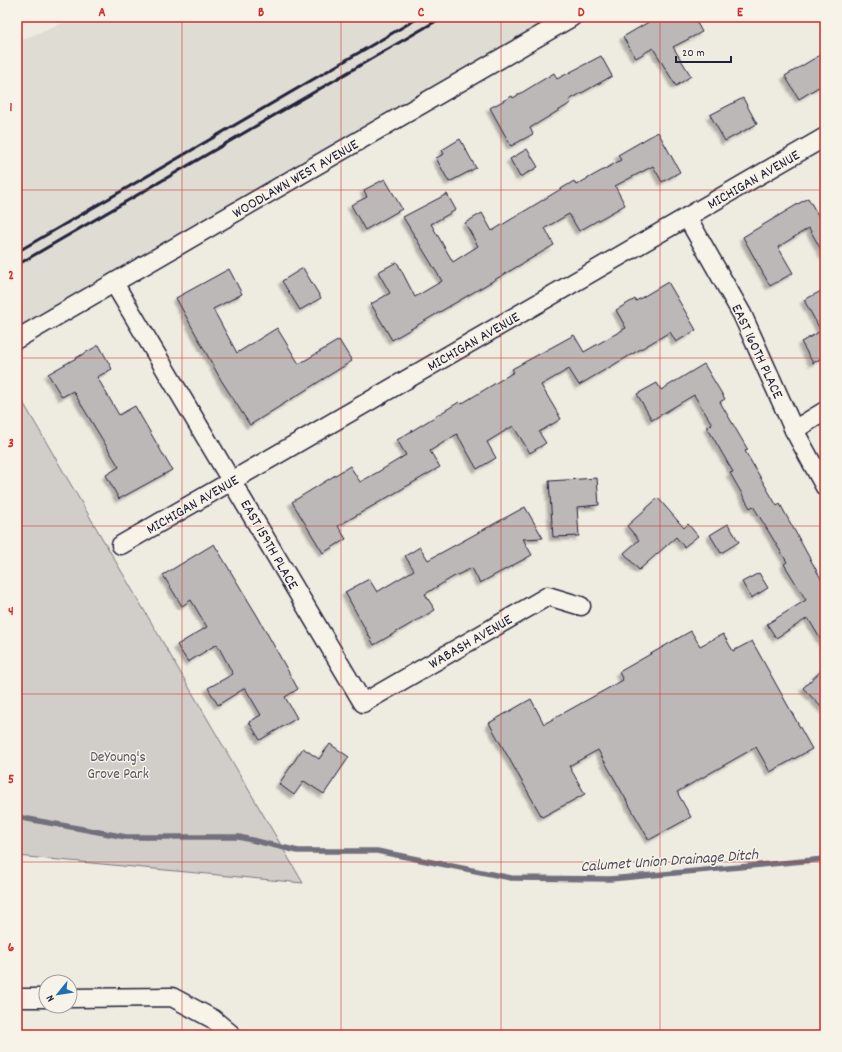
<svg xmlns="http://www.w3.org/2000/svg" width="842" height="1052" font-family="Dekko,sans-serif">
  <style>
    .built { fill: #dfdcd4 }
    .green { fill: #d1cdc9; stroke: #7a7882 }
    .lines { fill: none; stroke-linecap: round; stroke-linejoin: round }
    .stream { stroke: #716f7b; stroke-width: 5.5 }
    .building { fill: #bbb8b7; stroke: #22223b; filter: url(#shadow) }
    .street-casing { stroke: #22223b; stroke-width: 21 }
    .street { stroke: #f7f3e8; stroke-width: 18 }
    .rail { stroke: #22223b; stroke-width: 3 }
    .grid { fill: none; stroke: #d62828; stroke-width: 1; stroke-opacity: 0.55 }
    .labels { text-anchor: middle; stroke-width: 3; stroke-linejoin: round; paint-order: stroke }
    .street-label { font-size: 15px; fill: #22223b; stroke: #f7f3e8 }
    .park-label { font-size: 15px; fill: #575566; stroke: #f7f3e8 }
    .water-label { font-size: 16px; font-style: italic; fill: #504f60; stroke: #f7f3e8 }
    .neatline { fill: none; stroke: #d62828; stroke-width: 1.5 }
    .grid-label { font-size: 13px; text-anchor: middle; font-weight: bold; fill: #d62828 }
  </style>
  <defs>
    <filter id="shadow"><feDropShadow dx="-3.5" dy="3.5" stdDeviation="1" flood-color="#0004"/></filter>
  </defs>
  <rect width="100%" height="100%" fill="#eeebe1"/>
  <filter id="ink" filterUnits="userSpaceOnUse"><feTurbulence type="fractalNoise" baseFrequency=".025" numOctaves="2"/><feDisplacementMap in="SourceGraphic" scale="8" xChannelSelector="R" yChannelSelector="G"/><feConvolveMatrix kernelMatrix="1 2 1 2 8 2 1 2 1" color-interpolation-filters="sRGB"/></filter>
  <g filter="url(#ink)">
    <!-- built -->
    <path class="built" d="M77 17H583L17 339V42Z"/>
    <!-- green -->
    <path class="green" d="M17 392 303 883 17 856Z"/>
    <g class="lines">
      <!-- stream -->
      <path class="stream" d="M17 817 126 837H239L298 851H377L511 878 610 879 825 859"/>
    </g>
    <!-- building -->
    <g class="building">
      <path d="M657 17H694L702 32 673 47 691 76 676 86 653 48 636 58 623 37Z"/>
      <path d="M820 55 825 63V83L799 99 785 76Z"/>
      <path d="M601 56 612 76 569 100 571 103 530 128 533 134 511 146 490 108 512 96 513 98 554 73 557 79Z"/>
      <path d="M743 98 757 124 725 141 710 115Z"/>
      <path d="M658 132 680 172 662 182 653 166 615 186 625 205 579 231 569 214 545 228 554 245 392 340 371 304 390 293 378 272 397 262 415 297 442 281 403 217 447 194 456 210 431 224 453 262 478 246 465 223 482 213 492 231 574 181 576 185 621 160 618 155Z"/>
      <path d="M460 139 476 168 449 182 436 158 444 154 442 150Z"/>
      <path d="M527 149 538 167 520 177 510 159Z"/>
      <path d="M385 179 402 209 365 230 351 205 367 197 364 190Z"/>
      <path d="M808 198 825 227V257L809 228 778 247 793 273 770 286 743 237Z"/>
      <path d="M303 268 321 298 300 310 282 281Z"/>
      <path d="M229 269 242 294 213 309 237 353 277 328 299 364 339 340 352 361 250 425 221 380 176 298Z"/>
      <path d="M668 282 696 330 676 342 670 332 579 385 569 369 541 385 561 419 539 432 546 443 530 453 513 426 487 442 496 458 477 469 457 434 430 451 440 467 338 526 346 539 323 553 292 502 350 466 360 482 378 472 406 455 397 440 459 402 461 404 514 372 512 369 574 335 584 352 626 328 616 310 635 299 636 301Z"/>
      <path d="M825 289V356L813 363 801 342 821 331 804 300Z"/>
      <path d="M99 345 112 369 97 377 119 415 135 406 172 470 119 499 106 475 119 467 73 391 62 397 48 374Z"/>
      <path d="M704 364 725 399 720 402 748 450 745 451 777 506 780 504 825 586V647L808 618 776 638 767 624 806 600 784 564 787 562 753 506 750 508 730 473 733 472 707 427 712 424 694 395 652 420 637 394 657 383 661 390Z"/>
      <path d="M597 478 599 505 577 507 579 536 553 537 549 481Z"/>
      <path d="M658 498 684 528 688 524 698 536 684 547 676 537 639 570 624 553 639 540 627 526Z"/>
      <path d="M525 507 543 538 523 539 532 555 480 583 472 568 453 577 425 594 435 610 374 645 345 592 369 579 377 592 414 570 405 556 420 547 428 560Z"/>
      <path d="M728 524 739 542 721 553 710 535Z"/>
      <path d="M214 544 258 617 298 689 285 697 297 718 260 740 249 722 261 715 245 688 218 705 208 688 233 674 217 644 188 662 177 645 207 627 191 600 182 606 163 575Z"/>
      <path d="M759 573 768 588 751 598 742 582Z"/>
      <path d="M691 631 700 646 723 634 733 651 752 641 812 749 770 772 756 747 677 792 691 817 649 840 598 750 569 766 585 794 542 817 489 723 531 699 544 724 623 680 619 672Z"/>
      <path d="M825 667V711L803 688Z"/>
      <path d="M330 744 349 757 324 794 304 781 294 795 279 784 303 748 319 759Z"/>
    </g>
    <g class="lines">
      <defs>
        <g id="street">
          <path d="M687 217 742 314 794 430 825 487"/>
          <path d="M114 283 363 703 548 596 581 606"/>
          <path d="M17 339 572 17"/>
          <path d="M794 430 825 411"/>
          <path d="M121 545 825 137"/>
          <path d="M17 998H46"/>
          <path d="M70 998 172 997 213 1019 232 1035"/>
        </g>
      </defs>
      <!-- street casing -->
      <use href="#street" class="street-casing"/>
      <!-- street -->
      <use href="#street" class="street"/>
      <!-- rail -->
      <g class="rail">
        <path d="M17 252 420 17"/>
        <path d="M17 265 443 17"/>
      </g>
    </g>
  </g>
  <!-- grid -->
  <path class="grid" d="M182 17V1035M341 17V1035M501 17V1035M660 17V1035M17 190H825M17 358H825M17 526H825M17 694H825M17 862H825"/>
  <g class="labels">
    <!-- street labels -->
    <g class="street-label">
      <text transform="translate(295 178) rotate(-30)" y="5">WOODLAWN WEST AVENUE</text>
      <text transform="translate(753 179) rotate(-30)" y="5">MICHIGAN AVENUE</text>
      <text transform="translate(473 341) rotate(-30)" y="5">MICHIGAN AVENUE</text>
      <text transform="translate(758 351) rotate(65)" y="5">EAST 160TH PLACE</text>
      <text transform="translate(192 504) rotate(-30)" y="5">MICHIGAN AVENUE</text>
      <text transform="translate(270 544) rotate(60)" y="5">EAST 159TH PLACE</text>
      <text transform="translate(470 641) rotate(-30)" y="5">WABASH AVENUE</text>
    </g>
    <!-- park labels -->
    <g class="park-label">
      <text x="118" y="761">DeYoung's<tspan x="118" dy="17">Grove Park</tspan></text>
    </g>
    <!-- water labels -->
    <g class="water-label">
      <text transform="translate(669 859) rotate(-4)" y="6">Calumet Union Drainage Ditch</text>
    </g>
  </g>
  <!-- margin -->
  <rect width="842" height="1052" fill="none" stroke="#f7f3e8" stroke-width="44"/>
  <!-- north arrow -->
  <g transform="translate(58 994) rotate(240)"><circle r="19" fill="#f7f3e8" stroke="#a29fa3"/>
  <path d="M0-3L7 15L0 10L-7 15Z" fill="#1f6fb2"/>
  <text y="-6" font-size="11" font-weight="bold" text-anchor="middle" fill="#22223b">N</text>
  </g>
  <!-- scale -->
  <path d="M676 56v6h55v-6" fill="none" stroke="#22223b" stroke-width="2"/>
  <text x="682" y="56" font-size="12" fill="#22223b" stroke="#f7f3e8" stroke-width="3" paint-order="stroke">20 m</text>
  <rect x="22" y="22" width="798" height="1008" class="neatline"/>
  <g class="grid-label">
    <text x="102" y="16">A</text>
    <text x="261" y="16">B</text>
    <text x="421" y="16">C</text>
    <text x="581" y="16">D</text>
    <text x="740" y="16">E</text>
    <text x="11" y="111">1</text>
    <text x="11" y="279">2</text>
    <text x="11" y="447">3</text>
    <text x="11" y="615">4</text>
    <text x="11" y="783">5</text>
    <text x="11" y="951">6</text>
  </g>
</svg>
